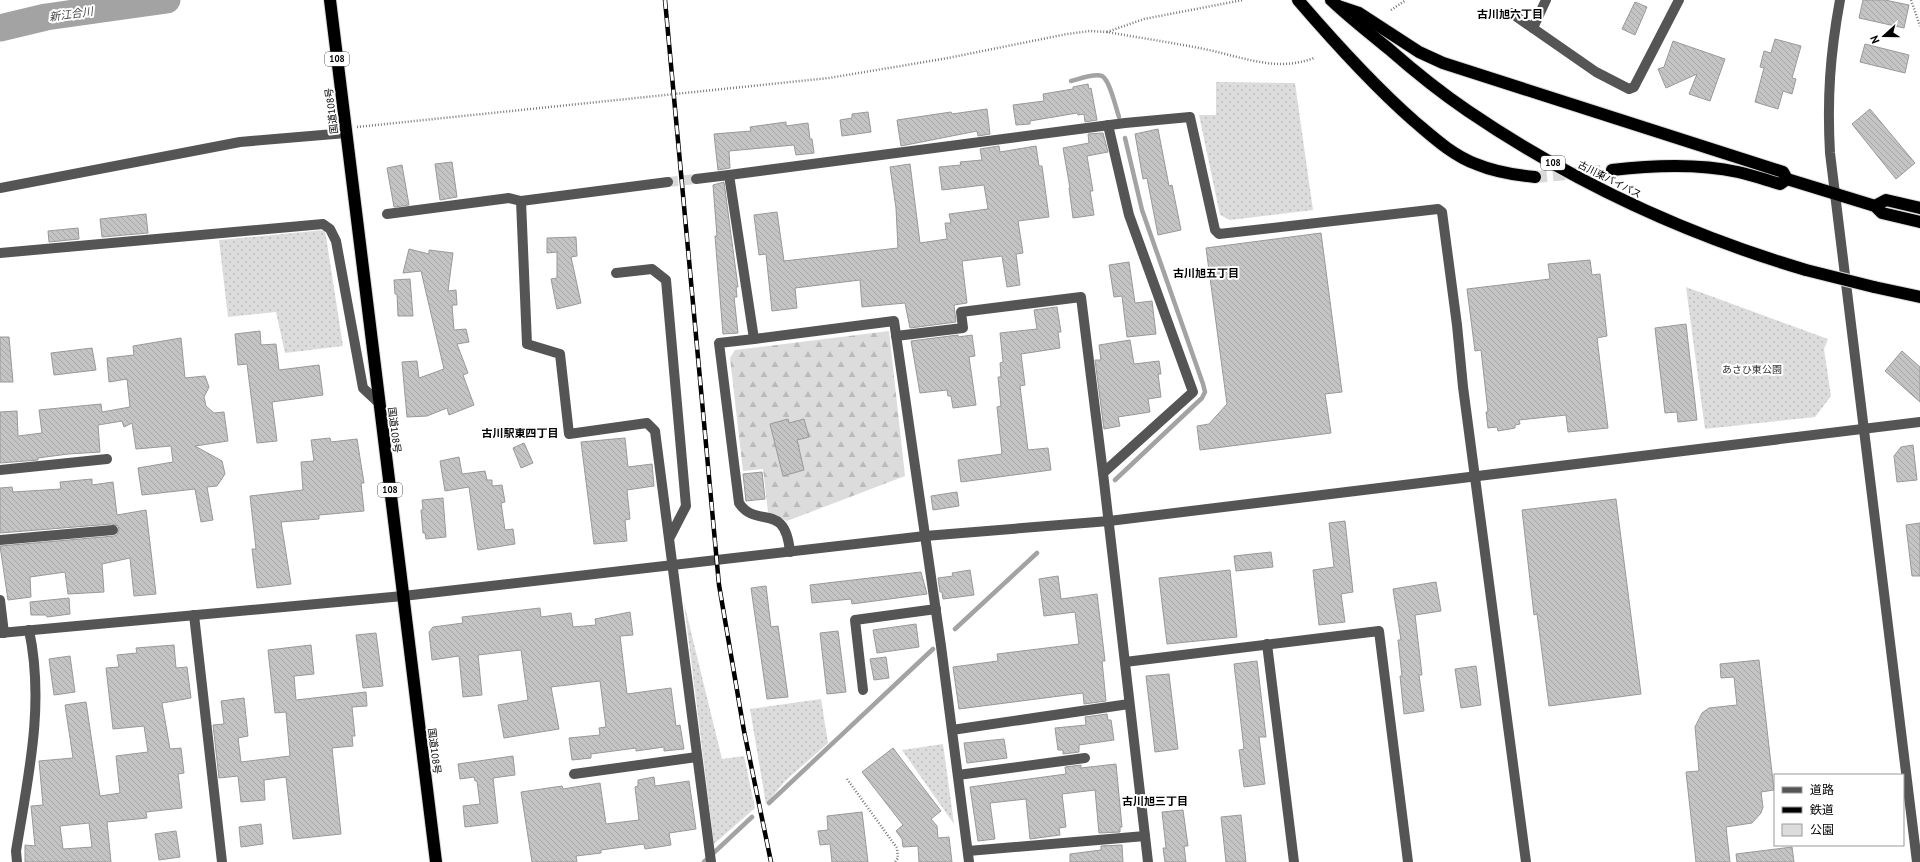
<svg xmlns="http://www.w3.org/2000/svg" width="1920" height="862" font-family="'PT Sans','Noto Sans JP',sans-serif">
  <style>
    .green { fill: url(#green-dots) }
    .forest { fill: url(#forest-firs) }
    .lines { fill: none; stroke-linecap: round; stroke-linejoin: round }
    .stream { stroke: #a3a3a3; stroke-width: 4.5 }
    .river { stroke: #a3a3a3; stroke-width: 27 }
    .building { fill: url(#building-back-hatch); stroke: #999; fill-rule: evenodd }
    .minor-tunnel { stroke: #d9d9d9; stroke-width: 10; stroke-dasharray: 10 5; stroke-linecap: butt }
    .highway-tunnel { stroke: #d9d9d9; stroke-width: 12; stroke-dasharray: 12 6; stroke-linecap: butt }
    .highway-casing { stroke: #dbdbdb; stroke-width: 14 }
    .path { stroke: #777; stroke-width: 2.5; stroke-dasharray: 1 2; stroke-linecap: butt }
    .minor { stroke: #555; stroke-width: 10 }
    .highway { stroke: #000; stroke-width: 12 }
    .rail-casing { stroke: #000; stroke-width: 4.5 }
    .rail { stroke: #fff; stroke-width: 3; stroke-dasharray: 9; stroke-linecap: butt }
    .highway-bridge-casing { stroke: #dbdbdb; stroke-width: 14; stroke-linecap: butt }
    .highway-bridge { stroke: #000; stroke-width: 12 }
    .labels { text-anchor: middle; stroke-width: 4; stroke-linejoin: round; paint-order: stroke }
    .shield { fill: #fff; stroke: #4c4c4c; stroke-width: 1 }
    .shield-label { font-size: 9px; font-weight: bold; fill: #000 }
    .street-label { font-size: 10px; fill: #000; stroke: #fff }
    .park-label { font-size: 10px; fill: #333; stroke: #fff }
    .water-label { font-size: 11px; font-style: italic; fill: #444; stroke: #fff }
    .neighbourhood-label { font-size: 11px; font-weight: bold; fill: #000; stroke: #fff }
  </style>
  <defs>
    <pattern id="green-dots" width="8" height="8" patternUnits="userSpaceOnUse"><rect width="8" height="8" fill="#dcdcdc"/><path d="M2 2h.1M6 6h.1" fill="none" stroke="#bbb" stroke-width="1.8" stroke-linecap="round"/></pattern>
    <pattern id="forest-firs" width="22" height="20" patternUnits="userSpaceOnUse"><rect width="22" height="20" fill="#dcdcdc"/><path d="M5 1l3.5 6h-7zM16 11l3.5 6h-7z" fill="#bbb"/></pattern>
    <pattern id="building-back-hatch" width="6" height="6" patternUnits="userSpaceOnUse"><rect width="6" height="6" fill="#c4c4c4"/><path d="M-1 5l2 2M0 0l6 6M5-1l2 2" fill="none" stroke="#a7a7a7"/></pattern>
  </defs>
  <rect width="100%" height="100%" fill="#fff"/>
  <!-- green -->
  <g class="green">
    <path d="M1216 82 1295 83 1313 210 1230 220 1220 215 1199 115H1216Z"/>
    <path d="M325 230 343 346 285 353 276 312 228 317 219 240Z"/>
    <path d="M1686 287 1828 339 1824 349 1831 396 1815 417 1705 429Z"/>
    <path d="M684 603 722 759 744 756 755 808 714 844Z"/>
    <path d="M821 699 828 743 785 781 766 804 750 709Z"/>
    <path d="M943 744 954 824 902 750Z"/>
  </g>
  <!-- forest -->
  <path class="forest" d="M889 331 905 476 787 521 768 512 763 469 743 471 730 358 735 350Z"/>
  <g class="lines">
    <!-- stream -->
    <g class="stream">
      <path d="M1071 81C1079 79 1094 73 1102 76 1110 80 1116 109 1119 117"/>
      <path d="M1115 480 1202 398 1205 392 1203 384 1142 210 1125 138"/>
      <path d="M955 629 1037 553"/>
      <path d="M769 803 933 649"/>
      <path d="M704 862 752 817"/>
    </g>
    <!-- river -->
    <path class="river" d="M0 28 46 17 167 0"/>
  </g>
  <!-- building -->
  <g class="building">
    <path d="M1863 0H1885L1909 5 1904 28 1859 18Z"/>
    <path d="M1635 2 1647 7 1635 35 1622 29Z"/>
    <path d="M1775 39 1801 46 1792 78 1796 79 1792 94 1783 91 1778 109 1755 102 1764 68 1760 67 1764 51 1771 53Z"/>
    <path d="M1673 41 1725 59 1710 101 1689 94 1697 74 1666 88 1658 69 1664 67Z"/>
    <path d="M1865 44 1909 55 1905 73 1860 62Z"/>
    <path d="M1088 84 1089 89 1091 88 1097 120 1085 122 1084 114 1078 115 1077 113 1030 121V124L1016 125 1013 105 1044 101 1043 94 1073 89V87Z"/>
    <path d="M987 109 990 134 978 136 977 131 901 146 897 120 951 112 952 114Z"/>
    <path d="M1870 109 1915 163 1896 179 1852 124Z"/>
    <path d="M868 112 871 132 842 136 840 120 852 118V114Z"/>
    <path d="M786 122V126L808 123 810 139H812L814 153 796 155 794 145 729 151 730 168 718 170 714 134 751 131 750 127Z"/>
    <path d="M1158 129 1169 186 1172 185 1181 230 1158 235 1147 178 1143 179 1135 134Z"/>
    <path d="M1103 133 1108 152 1087 156 1093 191H1090L1094 215 1073 218 1069 188H1070L1063 148 1089 143 1088 134Z"/>
    <path d="M999 146 1000 152 1036 146 1039 166H1042L1049 217 1018 221 1023 253 1016 254 1020 285 1007 287 1002 256 962 261 967 303 954 305 956 322 910 328 905 303 862 307 860 280 795 288 797 308 772 311 766 254 759 255 754 215 777 212 784 261 898 248 896 208 890 167 910 164 920 243 947 239 945 223H951L949 214 988 209 984 185 942 190 939 167 961 165 960 162 982 160 980 149Z"/>
    <path d="M452 162 457 197 440 200 435 164Z"/>
    <path d="M402 165 409 205 394 207 387 168Z"/>
    <path d="M724 182 738 287H736L737 297H734L738 333 723 334 715 236H717L713 185Z"/>
    <path d="M146 214 148 233 102 237 100 219Z"/>
    <path d="M78 228 79 239 49 242 48 231Z"/>
    <path d="M1321 233 1342 392 1325 394 1331 433 1200 450 1197 426 1209 424 1227 404 1206 248Z"/>
    <path d="M576 237 577 256 571 257 581 303 557 309 551 279 557 278V252L547 253V238Z"/>
    <path d="M409 249 429 254V250L453 253 448 291 456 290 457 305H452L454 330 466 329 469 342 457 344 468 373 463 375 474 405 449 415 447 408 427 416 407 417 402 362 417 361 419 378 444 369 421 271 403 273Z"/>
    <path d="M1590 260 1592 275 1600 274 1607 336 1597 338 1608 428 1568 432 1566 415 1519 420 1520 424 1515 425V428L1498 431 1497 427 1488 428 1486 412H1488L1481 350 1475 351 1467 289 1550 279 1548 264Z"/>
    <path d="M1129 262 1135 303 1152 301 1156 334 1127 337 1122 296 1114 297 1109 265Z"/>
    <path d="M410 279 413 316H398L397 294H395L394 280Z"/>
    <path d="M1057 307 1061 332H1058L1060 348 1021 354 1025 385 1020 386 1028 450 1048 448 1051 470 961 482 958 460 1002 454 997 407 1001 406 998 377H1001L1000 363 1003 362 1000 333 1037 329 1034 310Z"/>
    <path d="M1686 324 1697 420 1678 422 1677 412 1665 413 1655 328Z"/>
    <path d="M260 331 261 345 276 344 279 370 319 365 323 395 272 402 277 441 257 443 247 364 238 365 235 334Z"/>
    <path d="M958 335V337L972 335 975 356 969 357 976 405 953 408 951 396H948L947 390 920 393 911 341Z"/>
    <path d="M0 337H9L13 382H0Z"/>
    <path d="M181 338 185 378 205 376 209 387 204 397 206 406 214 413 224 412 228 441 195 446 222 461 225 474 217 486 207 487 213 520 201 522 195 489 142 495 138 468 173 462 171 446 136 449 132 423 124 427 122 421 98 425 100 452 68 454 38 458V460L0 463V412L17 411 18 436 42 433 39 410 101 404 102 412 130 407 127 379 109 382 107 358 134 355 133 346Z"/>
    <path d="M1130 340 1134 364 1159 361 1161 374H1158L1161 397 1148 399 1150 412 1118 417 1120 426 1104 429 1095 360H1101L1099 345Z"/>
    <path d="M92 348 96 370 54 375 51 353Z"/>
    <path d="M1902 351 1920 367V402L1885 371Z"/>
    <path d="M788 419 789 423 804 419 809 437 797 440 804 470 783 476 770 424Z"/>
    <path d="M330 438 331 442 357 439 364 483H361L364 511 319 515V519L281 522 291 584 257 588 252 549H256L250 496 303 490 301 462 314 461 311 440Z"/>
    <path d="M625 438 628 467 652 464 654 486 627 490 630 519 625 520 627 541 594 544 581 442Z"/>
    <path d="M524 443 533 463 521 468 513 448Z"/>
    <path d="M1913 445 1917 480 1897 482 1894 456 1901 447Z"/>
    <path d="M459 457 462 474 485 471 487 480H492V486L502 485 505 502 501 503 505 530 513 529 515 544 478 550 469 487 445 491 440 461Z"/>
    <path d="M762 472 765 499 746 501 743 474Z"/>
    <path d="M92 479V485L113 482 117 515 146 510 156 594 134 596 130 558 102 564 104 592 68 594 65 572 30 577 31 597 8 600 0 546 114 536 117 535 119 530 118 526 112 524 0 533V488L12 487 13 492 61 489 60 482Z"/>
    <path d="M957 492 959 506 933 510 931 496Z"/>
    <path d="M443 498 446 537 426 539 425 533H423L421 510H423L422 500Z"/>
    <path d="M1616 499 1641 694 1549 706 1537 614 1534 615 1522 510Z"/>
    <path d="M1345 521 1353 592 1341 594 1345 622 1319 625 1313 570 1334 567 1329 523Z"/>
    <path d="M1920 523V576H1912L1906 525Z"/>
    <path d="M1271 552 1273 567 1236 571 1234 556Z"/>
    <path d="M970 570 974 595 943 599 942 592H940L938 578 953 576 952 573Z"/>
    <path d="M1230 570 1237 637 1167 644 1159 578Z"/>
    <path d="M921 572 927 594 852 604 851 599 812 603 810 585Z"/>
    <path d="M1058 576 1061 599 1097 594 1105 661H1102L1106 701 1084 704 1083 693 959 709 953 667 998 661 997 654 1079 644 1075 612 1044 616 1039 579Z"/>
    <path d="M1436 582 1441 611 1415 615 1422 675H1419L1424 711 1404 714 1400 676H1402L1398 640H1401L1393 589Z"/>
    <path d="M766 586 771 627 778 626 788 697 767 699 751 588Z"/>
    <path d="M69 598 70 614 47 617 46 615H31L30 602Z"/>
    <path d="M540 608 541 617 571 613 573 627 596 625 595 619 630 612 633 635 620 636 627 694 671 688 676 726 680 725 684 749 664 751V747L636 751V748L591 754V758L572 760 569 738 600 735 599 728 606 727 600 681 551 687 559 729 504 738 498 705 528 700 521 650 478 655 482 695 463 697 459 656 432 660 429 632 433 627 463 623 462 617Z"/>
    <path d="M916 624 919 647 877 653 873 630Z"/>
    <path d="M838 631 846 692 827 694 820 633Z"/>
    <path d="M376 633 383 686 363 688 356 635Z"/>
    <path d="M174 645 176 668 187 667 191 698 162 703 170 749 181 748 184 773 178 774 182 808 146 812 147 818 107 822 111 862H25V845L35 846 31 806 43 805 39 761 73 758 65 705 86 702 100 796 120 793 116 756 148 752 144 726 113 729 106 668 119 667 117 655 137 653 136 648ZM89 823 92 847 63 849 60 826Z"/>
    <path d="M311 645 314 674 294 676 296 700 366 692 367 706 352 707 355 736H352L353 746 332 748 341 834 293 839 286 777 264 780 265 800 241 802 238 776 219 778 213 725 224 724 221 701 244 698 248 736 238 738 241 762 290 756 286 712 275 713 268 650Z"/>
    <path d="M70 656 75 692 54 695 49 659Z"/>
    <path d="M886 657 889 678 874 680 870 659Z"/>
    <path d="M1759 660 1774 790 1761 792 1763 807 1761 813 1752 823 1726 827 1730 862H1696L1686 772 1699 771 1695 727 1702 713 1709 708 1737 705 1734 677 1721 678 1720 664Z"/>
    <path d="M1257 661 1266 737H1259L1265 784 1244 787 1239 750 1244 749 1234 664Z"/>
    <path d="M1476 666 1481 705 1461 708 1455 669Z"/>
    <path d="M1169 674 1178 749 1155 752 1146 676Z"/>
    <path d="M1107 714 1108 720H1111L1114 740 1079 745V752L1063 754V750H1058L1055 728 1086 725 1085 717Z"/>
    <path d="M1004 739 1007 758 967 763 964 743Z"/>
    <path d="M893 748 941 811 931 819 937 826 938 838 949 837 952 862H919L918 846 903 847 902 839 896 831 903 825 862 772Z"/>
    <path d="M513 756 515 775 493 778 498 823 465 827 463 806 480 804 477 781H475L474 777 460 779 458 764Z"/>
    <path d="M1116 764 1122 827H1120V832L1099 833 1095 790 1062 794 1066 827 1059 828 1060 835 1030 839 1026 799 990 803 995 839 978 841 970 787 1066 774 1065 767 1081 765V768Z"/>
    <path d="M654 777 655 786 689 781 696 829 669 833 671 845 645 849 644 844 601 850V853L576 856 577 862H532L521 792 562 786 563 789 600 783 606 824 639 820 635 787 638 786V780Z"/>
    <path d="M1183 810 1188 846H1184L1186 862H1165L1163 848H1166L1162 812Z"/>
    <path d="M862 812 868 862H832L830 844 820 845 818 831 828 830 827 816Z"/>
    <path d="M1241 815 1246 862H1226L1221 817Z"/>
    <path d="M261 824 263 844 241 847 239 827Z"/>
    <path d="M176 831 180 857 159 860 155 834Z"/>
    <path d="M1122 845 1123 862H1070V854L1101 850V846Z"/>
    <path d="M1792 847 1794 862H1737L1736 854Z"/>
  </g>
  <g class="lines">
    <!-- minor-tunnel -->
    <path class="minor-tunnel" d="M668 182 696 179"/>
    <!-- highway-tunnel -->
    <path class="highway-tunnel" d="M1535 177 1612 170"/>
    <defs>
      <g id="highway">
        <path d="M330 0 436 862"/>
        <path d="M1298 0C1335 43 1372 84 1414 121 1433 137 1452 155 1476 164 1495 172 1514 175 1535 177"/>
        <path d="M1331 0C1350 18 1369 33 1389 49 1414 71 1440 92 1468 111 1571 181 1687 235 1806 270"/>
        <path d="M1338 6 1359 13 1419 52 1443 63 1783 172 1787 179 1875 206 1882 213 1920 222"/>
        <path d="M1612 170C1654 165 1697 163 1738 172 1752 175 1766 180 1780 184L1787 179"/>
        <path d="M1875 206 1886 200 1920 208"/>
        <path d="M1874 287 1920 297"/>
      </g>
    </defs>
    <!-- highway casing -->
    <use href="#highway" class="highway-casing"/>
    <!-- path -->
    <g class="path">
      <path d="M1911 0 1920 26"/>
      <path d="M1391 10 1406 0"/>
      <path d="M1107 32 1144 19 1243 0"/>
      <path d="M357 127 829 78 948 58 1067 34 1090 31 1107 32C1141 38 1175 43 1209 50 1245 58 1278 72 1314 58"/>
      <path d="M847 779 897 848 898 858 895 862"/>
    </g>
    <!-- minor -->
    <g class="minor">
      <path d="M1840 0C1830 54 1827 99 1830 153L1917 862"/>
      <path d="M1511 13 1596 72 1629 89 1634 87 1679 0"/>
      <path d="M1533 28 1546 0"/>
      <path d="M1108 125 1129 215 1193 392 1103 473 1148 862"/>
      <path d="M696 179 729 175"/>
      <path d="M668 182 521 201 527 344 560 354 569 434 647 423 655 431 711 862"/>
      <path d="M0 188 240 142 346 133"/>
      <path d="M387 214 509 198 521 201"/>
      <path d="M0 253 323 224 330 229 336 241 363 388 379 403"/>
      <path d="M616 273 652 269 666 280 686 506 670 537"/>
      <path d="M896 336 963 328 961 312 1081 297 1103 473"/>
      <path d="M754 339 894 321 941 646 969 862"/>
      <path d="M0 470 107 459"/>
      <path d="M0 540 113 530"/>
      <path d="M790 552C785 500 757 530 739 503L719 343 754 339 729 175 1125 123 1190 117 1215 230 1219 234 1438 209 1442 212 1457 325 1463 387 1526 862"/>
      <path d="M0 600 4 633"/>
      <path d="M194 615 222 862"/>
      <path d="M0 633 403 596 925 536 1109 521 1920 422"/>
      <path d="M1267 644 1294 862"/>
      <path d="M1125 662 1379 631 1408 862"/>
      <path d="M863 690 855 620 936 609"/>
      <path d="M952 730 1129 704"/>
      <path d="M574 774 697 757"/>
      <path d="M958 775 1085 758"/>
      <path d="M968 851 1145 836"/>
      <path d="M17 862 16 851C28 777 45 705 29 630"/>
    </g>
    <!-- highway -->
    <use href="#highway" class="highway"/>
    <defs>
      <path id="rail" d="M665 0 719 585 744 731 771 862"/>
    </defs>
    <!-- rail casing -->
    <use href="#rail" class="rail-casing"/>
    <!-- rail -->
    <use href="#rail" class="rail"/>
    <defs>
      <path id="highway-bridge" d="M1806 270 1874 287"/>
    </defs>
    <!-- highway-bridge casing -->
    <use href="#highway-bridge" class="highway-bridge-casing"/>
    <!-- highway-bridge -->
    <use href="#highway-bridge" class="highway-bridge"/>
  </g>
  <g class="labels">
    <!-- shield labels -->
    <g class="shield">
      <rect x="325" y="52" width="24" height="14" rx="3"/>
      <rect x="1541" y="156" width="24" height="14" rx="3"/>
      <rect x="378" y="483" width="24" height="14" rx="3"/>
    </g>
    <g class="shield-label">
      <text x="337" y="62">108</text>
      <text x="1553" y="166">108</text>
      <text x="390" y="493">108</text>
    </g>
    <!-- street labels -->
    <g class="street-label">
      <text transform="translate(331 111) rotate(-97)" y="4">国道108号</text>
      <text transform="translate(1610 179) rotate(27)" y="4">古川東バイパス</text>
      <text transform="translate(395 430) rotate(83)" y="4">国道108号</text>
      <text transform="translate(435 751) rotate(83)" y="4">国道108号</text>
    </g>
    <!-- park labels -->
    <g class="park-label">
      <text x="1752" y="373">あさひ東公園</text>
    </g>
    <!-- water labels -->
    <g class="water-label">
      <text transform="translate(71 14) rotate(-8)" y="4">新江合川</text>
    </g>
    <!-- neighbourhood labels -->
    <g class="neighbourhood-label">
      <text x="1510" y="18">古川旭六丁目</text>
      <text x="1206" y="277">古川旭五丁目</text>
      <text x="520" y="437">古川駅東四丁目</text>
      <text x="1155" y="805">古川旭三丁目</text>
    </g>
  </g>
  <!-- legend -->
  <rect x="1774" y="774" width="130" height="72" fill="#ffffff" stroke="#999999"/>
  <rect x="1782" y="787" width="20" height="6" fill="#555555" stroke="#999999"/>
  <text x="1810" y="794" font-size="12" fill="#000000">道路</text>
  <rect x="1782" y="807" width="20" height="6" fill="#000000" stroke="#999999"/>
  <text x="1810" y="814" font-size="12" fill="#000000">鉄道</text>
  <rect x="1782" y="824" width="20" height="12" fill="#dcdcdc" stroke="#999999"/>
  <text x="1810" y="834" font-size="12" fill="#000000">公園</text>
  <!-- north arrow -->
  <g transform="translate(1884 36) rotate(249)" stroke="#ffffff" stroke-width="3" paint-order="stroke">
  <path d="M0-3L7 15L0 10L-7 15Z" fill="#000000"/>
  <text y="-6" font-size="11" font-weight="bold" text-anchor="middle" fill="#000000">N</text>
  </g>
</svg>
